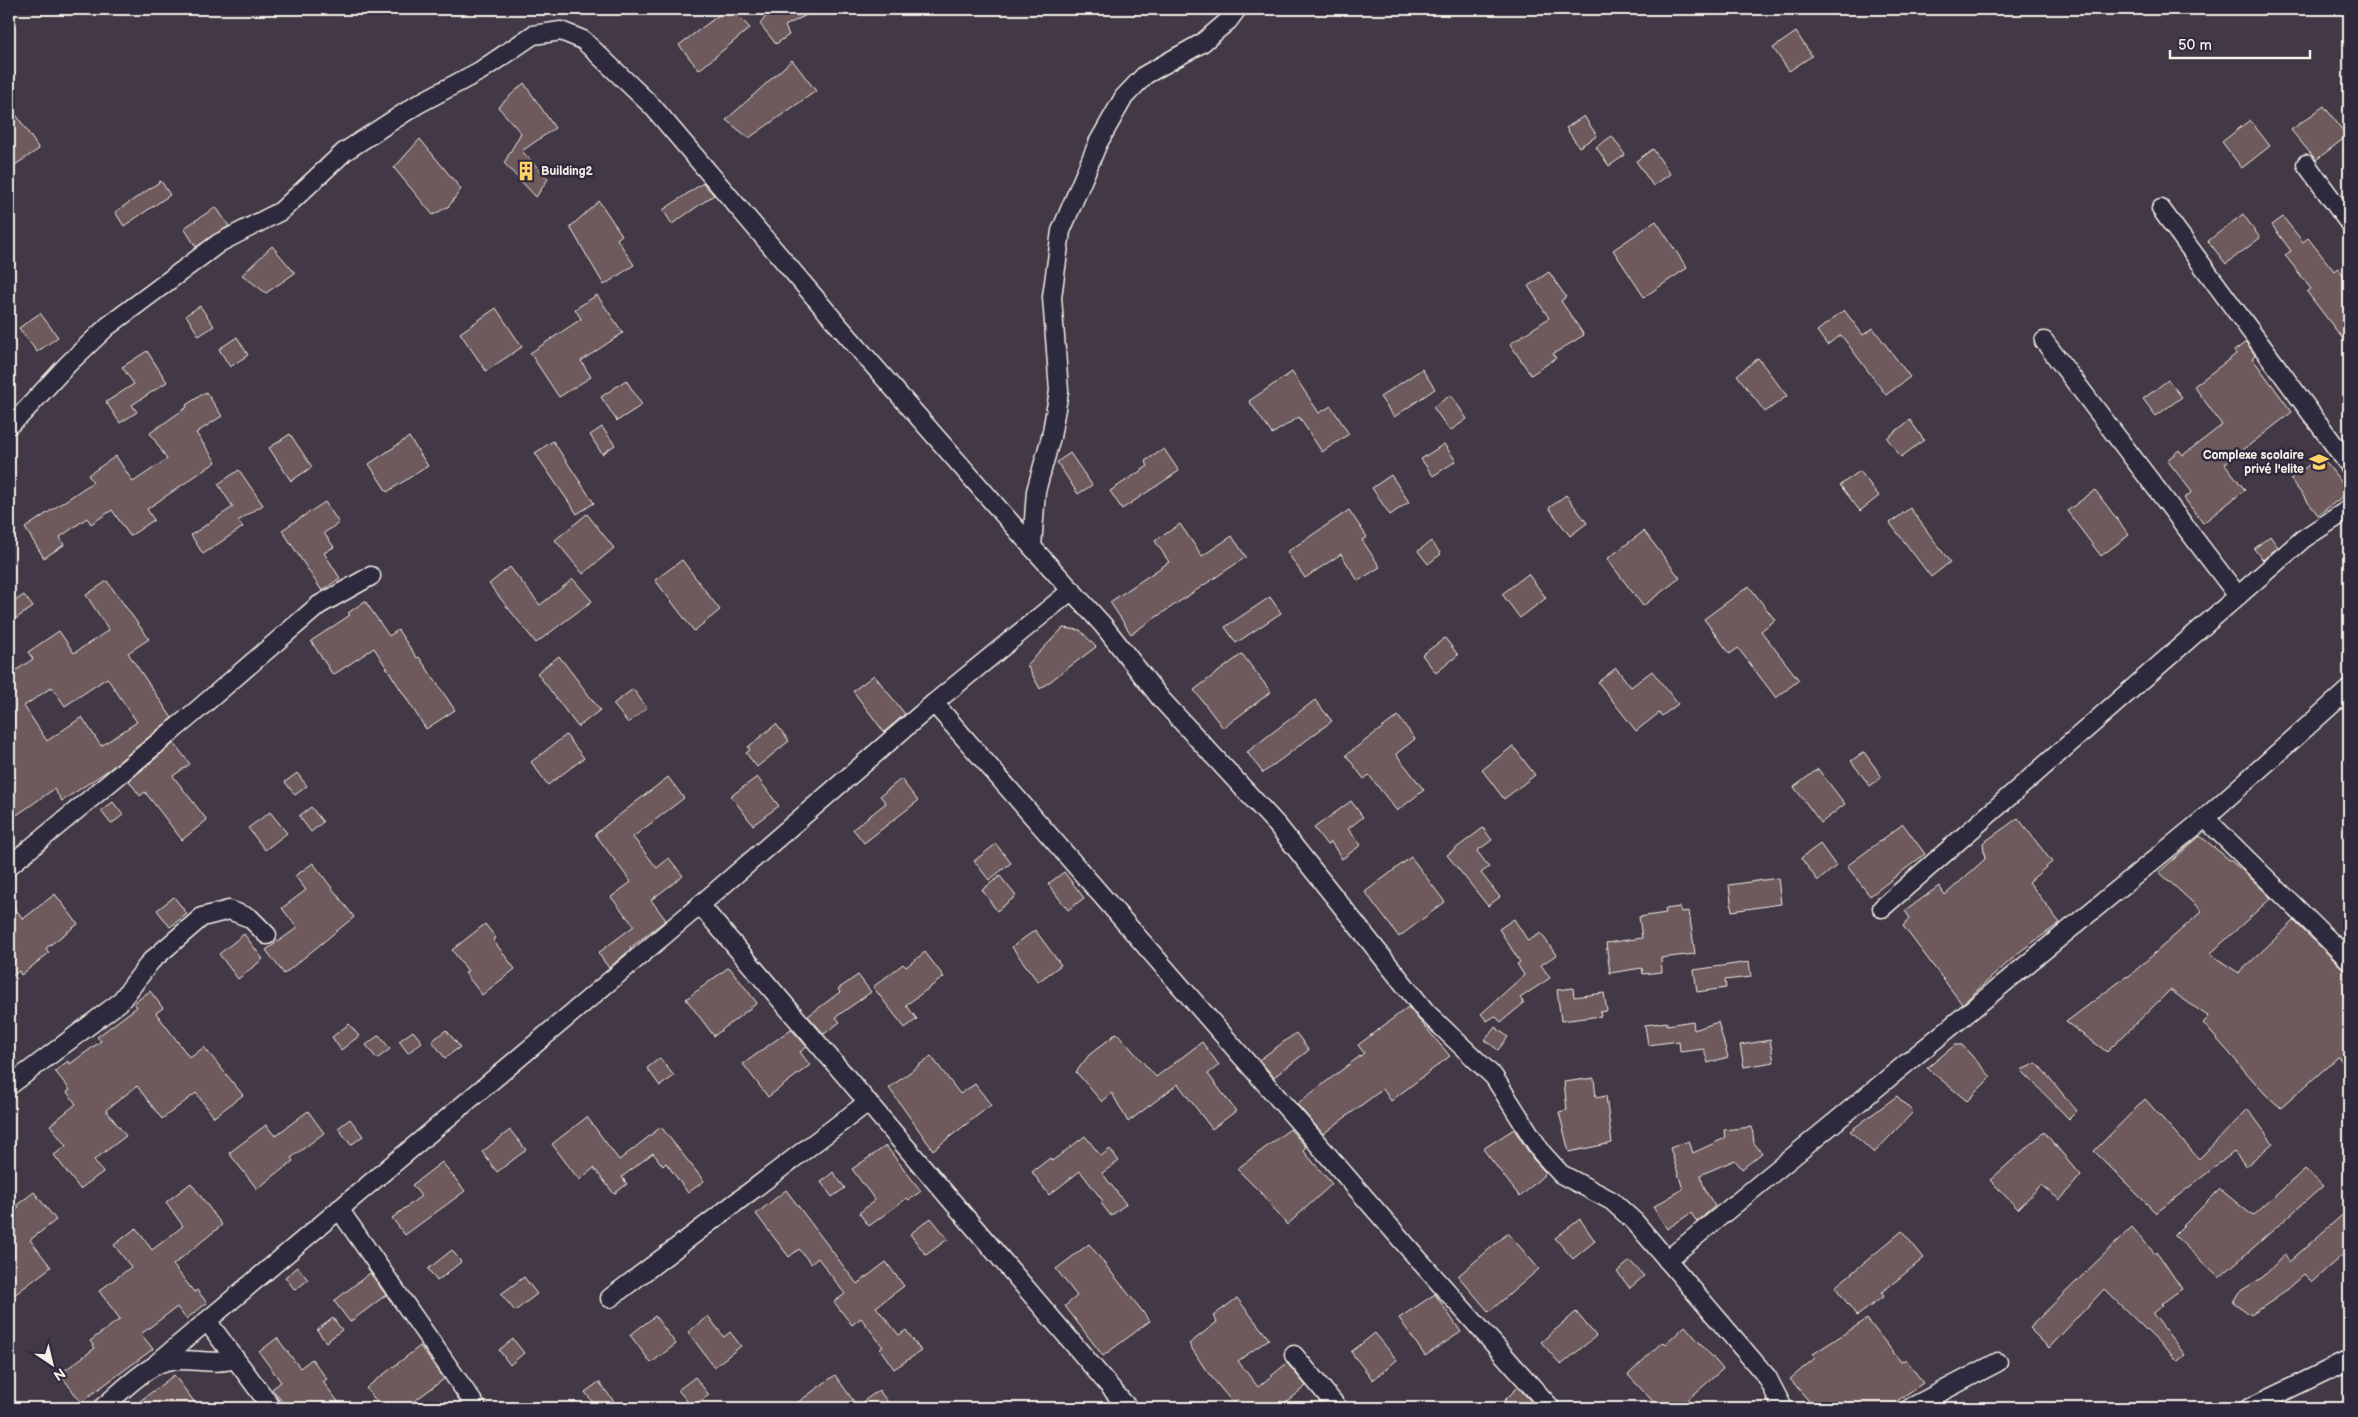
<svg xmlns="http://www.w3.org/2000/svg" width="2358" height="1417" font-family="'Balsamiq Sans',sans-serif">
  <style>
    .building { fill: #6e5a5c; stroke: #f4f1e8; fill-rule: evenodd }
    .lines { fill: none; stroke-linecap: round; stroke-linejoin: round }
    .minor-casing { stroke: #f4f1e8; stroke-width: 21 }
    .minor { stroke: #2f2a3d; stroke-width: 18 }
    .labels { text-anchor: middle; stroke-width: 5; stroke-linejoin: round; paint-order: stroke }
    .poi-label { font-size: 12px; font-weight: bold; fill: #f4f1e8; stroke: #2f2a3d; text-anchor: start }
  </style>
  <rect width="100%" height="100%" fill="#423846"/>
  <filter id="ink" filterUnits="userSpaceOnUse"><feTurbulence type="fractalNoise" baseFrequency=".02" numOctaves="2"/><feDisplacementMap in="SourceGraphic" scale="10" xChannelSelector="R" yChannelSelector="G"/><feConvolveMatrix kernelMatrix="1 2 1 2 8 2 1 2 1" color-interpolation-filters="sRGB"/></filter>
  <g filter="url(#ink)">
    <!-- building -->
    <g class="building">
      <path d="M727 9H731L750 28 699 70 679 45Z"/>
      <path d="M772 9H818L785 26 789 35 776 44 760 24Z"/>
      <path d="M1796 32 1812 56 1789 71 1773 48Z"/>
      <path d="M792 60 816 91 749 138 726 120Z"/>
      <path d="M524 83 555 128 522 151 548 179 536 197 504 163 521 133 498 107Z"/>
      <path d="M9 104 39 149 9 169Z"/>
      <path d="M2324 106 2347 136 2316 160 2291 130Z"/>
      <path d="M1584 116 1597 136 1579 147 1566 128Z"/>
      <path d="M2250 120 2270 146 2242 168 2222 142Z"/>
      <path d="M1612 136 1625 155 1609 166 1596 147Z"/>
      <path d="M420 139 461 189 449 206 433 215 394 168Z"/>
      <path d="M1653 149 1670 174 1653 186 1636 161Z"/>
      <path d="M161 181 170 195 124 226 115 212Z"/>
      <path d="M703 183 714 195 672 224 663 210Z"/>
      <path d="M599 201 622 235 617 239 634 265 604 285 570 227Z"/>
      <path d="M216 207 229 226 196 247 184 228Z"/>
      <path d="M2243 214 2260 238 2226 264 2208 241Z"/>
      <path d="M2283 217 2303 242 2308 238 2334 271 2338 268 2349 283V347L2307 292 2311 289 2285 255 2291 251 2272 225Z"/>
      <path d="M1656 221 1687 268 1644 297 1613 250Z"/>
      <path d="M272 246 295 273 266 293 242 275Z"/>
      <path d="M1549 272 1566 297 1561 301 1584 335 1553 354 1556 358 1531 375 1510 344 1549 318 1528 286Z"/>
      <path d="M597 295 623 333 581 361 591 377 559 397 530 353 581 319 575 309Z"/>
      <path d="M200 306 214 326 199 336 186 315Z"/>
      <path d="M496 308 522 347 486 371 460 333Z"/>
      <path d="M1844 310 1863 335 1873 328 1910 377 1886 395 1841 335 1827 345 1817 331Z"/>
      <path d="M40 313 58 337 37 352 19 328Z"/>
      <path d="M237 337 248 355 230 367 219 349Z"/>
      <path d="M2246 342 2255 355 2252 358 2292 412 2225 464 2245 490 2203 523 2184 498 2192 492 2167 460 2179 450 2183 455 2222 425 2194 386 2236 354 2234 351Z"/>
      <path d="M147 351 167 382 132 405 137 412 120 423 106 402 134 384 122 367Z"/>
      <path d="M1758 358 1787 396 1765 412 1737 375Z"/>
      <path d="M1422 369 1435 389 1394 417 1380 397Z"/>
      <path d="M1292 372 1319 413 1331 406 1349 434 1322 452 1299 417 1272 434 1249 401Z"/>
      <path d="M626 380 642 405 617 421 601 397Z"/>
      <path d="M2168 380 2182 397 2156 416 2143 399Z"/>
      <path d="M206 392 222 416 196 433 216 462 147 509 154 520 130 536 112 510 91 524 87 518 60 537 64 545 44 558 25 528 93 482 88 475 116 456 133 482 167 459 150 433 187 407 186 405Z"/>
      <path d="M1451 395 1467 419 1450 431 1433 407Z"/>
      <path d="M1910 420 1924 440 1901 457 1887 438Z"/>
      <path d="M602 427 615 445 602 454 590 435Z"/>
      <path d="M290 434 312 467 291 481 269 448Z"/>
      <path d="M409 437 428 466 387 492 369 464Z"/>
      <path d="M553 441 594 503 577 514 535 453Z"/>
      <path d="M1444 444 1456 461 1433 476 1421 459Z"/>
      <path d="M1164 449 1179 471 1122 509 1110 491 1148 466 1145 461Z"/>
      <path d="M1070 453 1092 485 1078 494 1057 462Z"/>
      <path d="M2321 456 2349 492 2318 515 2290 479Z"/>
      <path d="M239 470 263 505 238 521 243 527 203 554 191 535 233 507 218 484Z"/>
      <path d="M1860 471 1879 496 1860 511 1840 485Z"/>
      <path d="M1391 475 1409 502 1390 515 1372 488Z"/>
      <path d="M2095 490 2129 535 2101 556 2067 511Z"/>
      <path d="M1566 495 1587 523 1570 536 1549 508Z"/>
      <path d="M325 502 339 523 324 533 334 547 324 553 340 578 322 591 282 530Z"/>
      <path d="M1910 508 1950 562 1931 577 1890 523Z"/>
      <path d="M1349 510 1367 537 1362 540 1380 567 1358 581 1341 554 1305 578 1287 552Z"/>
      <path d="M587 514 614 548 583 574 555 540Z"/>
      <path d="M1180 524 1202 556 1232 536 1246 557 1131 634 1110 602 1169 562 1155 541Z"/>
      <path d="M1644 531 1680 578 1643 606 1607 559Z"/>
      <path d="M2270 536 2278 547 2263 560 2254 549Z"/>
      <path d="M1431 541 1441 554 1428 564 1418 551Z"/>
      <path d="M682 560 720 610 694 631 655 580Z"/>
      <path d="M510 567 540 605 573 579 592 601 536 643 489 584Z"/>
      <path d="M1528 574 1546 598 1520 618 1502 594Z"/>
      <path d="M107 581 149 639 128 653 172 718 110 769 62 801 54 789 17 815 9 803V675L33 659 28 652 59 631 74 653 109 630 86 595ZM107 678 137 722 101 746 82 717 47 741 24 706 52 687 65 706Z"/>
      <path d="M1749 586 1775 620 1761 631 1799 680 1776 698 1738 648 1730 654 1704 619Z"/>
      <path d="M24 595 33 607 9 623V605Z"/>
      <path d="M1270 597 1281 613 1236 643 1225 627Z"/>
      <path d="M365 601 389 636 398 630 417 658 419 657 455 710 426 729 374 648 333 675 311 641 350 615 348 613Z"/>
      <path d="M1063 628 1080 630 1096 647 1040 689 1027 665Z"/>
      <path d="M1445 638 1458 655 1436 673 1422 655Z"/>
      <path d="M1242 654 1271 692 1223 728 1194 690Z"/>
      <path d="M559 656 600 710 578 727 537 673Z"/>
      <path d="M1616 668 1631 687 1652 671 1678 704 1662 716 1659 713 1636 731 1598 682Z"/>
      <path d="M874 675 905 714 884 732 853 691Z"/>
      <path d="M633 689 647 708 628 723 613 704Z"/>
      <path d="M1315 700 1332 721 1263 773 1247 752Z"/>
      <path d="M1398 716 1415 739 1396 754 1424 790 1397 811 1369 775 1364 779 1346 755Z"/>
      <path d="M776 724 789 741 757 767 746 753 750 750 748 747Z"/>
      <path d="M566 735 584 758 548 785 531 762Z"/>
      <path d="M174 743 190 764 173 776 207 820 182 840 145 792 140 796 129 781Z"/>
      <path d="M1513 746 1535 775 1504 799 1482 770Z"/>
      <path d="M1864 752 1882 777 1870 786 1851 761Z"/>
      <path d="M1818 769 1845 804 1821 823 1794 787Z"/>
      <path d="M297 773 307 786 295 795 285 782Z"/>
      <path d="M668 777 684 798 633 837 657 868 669 858 683 876 651 900 666 920 630 948 631 949 609 968 598 953 634 926 611 897 631 882 595 834Z"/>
      <path d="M757 777 779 806 753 825 731 796Z"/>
      <path d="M901 779 918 801 864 843 853 829 886 803 880 796Z"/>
      <path d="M1351 801 1363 817 1348 829 1361 845 1342 859 1331 842 1327 845 1314 828Z"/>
      <path d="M113 802 123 815 111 824 101 811Z"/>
      <path d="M311 807 323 822 311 832 299 816Z"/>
      <path d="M270 812 287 833 265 850 248 828Z"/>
      <path d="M2018 818 2052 862 2029 882 2060 923 2022 950 1962 1004 1903 926 1910 918 1905 911 1939 886 1945 895 1985 859 1983 843Z"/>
      <path d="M1903 824 1925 854 1870 896 1847 866Z"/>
      <path d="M1483 828 1492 840 1477 851 1489 867 1481 873 1500 897 1488 906 1447 855Z"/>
      <path d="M2200 836 2242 870 2271 898 2210 954 2239 973 2294 921 2342 968 2349 970V1069L2338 1057 2281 1108 2265 1094 2203 1023 2209 1017 2170 990 2107 1052 2066 1022 2127 976 2128 977 2202 911 2159 872Z"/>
      <path d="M996 844 1011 863 989 880 974 861Z"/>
      <path d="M1820 844 1836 866 1818 881 1801 858Z"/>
      <path d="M1411 857 1445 902 1399 937 1365 892Z"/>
      <path d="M313 863 354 917 284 974 266 950 297 928 282 908 306 890 295 876Z"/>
      <path d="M1064 872 1084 898 1068 910 1048 884Z"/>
      <path d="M1000 876 1016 896 997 911 982 890Z"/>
      <path d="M1778 878 1781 904 1732 911 1729 885Z"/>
      <path d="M55 894 78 924 46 948 49 953 21 975 19 971 9 979V900L23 919Z"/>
      <path d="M174 897 187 914 170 927 157 910Z"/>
      <path d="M1680 907 1681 912 1689 911 1695 954 1661 958 1662 972 1643 974 1642 968 1610 973 1606 943 1642 938 1639 917 1666 913 1665 909Z"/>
      <path d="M1514 919 1528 941 1541 933 1556 955 1541 965 1550 978 1520 998 1524 1003 1501 1022 1495 1016 1487 1021 1481 1014 1524 975 1517 964 1520 962 1499 929Z"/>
      <path d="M485 924 496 938 493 940 515 969 482 995 465 973 468 971 452 950Z"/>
      <path d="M1035 930 1061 965 1038 982 1012 947Z"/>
      <path d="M244 934 263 959 238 979 219 954Z"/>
      <path d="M925 952 944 977 906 1005 917 1019 905 1028 873 987 903 964 906 967Z"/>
      <path d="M1749 962 1751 977 1725 980 1726 988 1697 992 1694 970Z"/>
      <path d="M729 967 757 1003 714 1036 686 999Z"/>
      <path d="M858 975 871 992 836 1017 840 1022 824 1034 808 1016 840 992 838 989Z"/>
      <path d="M1573 988 1574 997 1604 993 1607 1011 1600 1012 1601 1016 1561 1021 1557 990Z"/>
      <path d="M150 991 163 1008 156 1013 190 1058 204 1047 243 1095 214 1117 196 1093 162 1119 137 1086 106 1110 126 1136 94 1160 103 1172 80 1189 54 1155 66 1146 50 1125 76 1104 67 1092 70 1090 55 1071 68 1061 70 1064 101 1041 97 1037 137 1007 134 1003Z"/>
      <path d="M1408 1007 1450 1056 1391 1101 1383 1089 1323 1134 1297 1104 1364 1053 1358 1045Z"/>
      <path d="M1693 1021 1694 1030 1718 1022 1728 1057 1708 1063 1704 1049 1680 1052 1679 1041 1648 1045 1645 1025 1667 1022V1025Z"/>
      <path d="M349 1024 359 1036 341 1050 332 1037Z"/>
      <path d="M1495 1027 1508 1037 1498 1050 1485 1040Z"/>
      <path d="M791 1029 807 1047 800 1052 810 1065 768 1097 743 1064Z"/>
      <path d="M446 1030 460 1047 445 1058 432 1041Z"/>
      <path d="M413 1031 422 1042 408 1053 399 1041Z"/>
      <path d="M1117 1033 1156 1077 1202 1042 1219 1065 1208 1074 1236 1111 1212 1129 1178 1084 1128 1122 1112 1093 1102 1102 1076 1072 1089 1055Z"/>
      <path d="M1296 1033 1309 1050 1274 1077 1259 1060Z"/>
      <path d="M379 1035 390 1049 377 1059 366 1045Z"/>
      <path d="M1770 1040 1774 1062 1744 1067 1740 1045Z"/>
      <path d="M1955 1045H1962L1991 1077 1967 1101 1927 1068Z"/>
      <path d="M931 1056 960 1094 975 1084 991 1105 933 1150 889 1088Z"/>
      <path d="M660 1058 674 1076 660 1086 647 1068Z"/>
      <path d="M2037 1063 2077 1111 2069 1119 2021 1070Z"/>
      <path d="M1594 1078 1596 1098 1606 1096 1612 1143 1569 1152 1559 1112 1567 1110 1564 1082Z"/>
      <path d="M1897 1096 1913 1112 1874 1153 1850 1131Z"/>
      <path d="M2145 1099 2199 1159 2248 1109 2273 1143 2246 1166 2234 1152 2156 1213 2094 1151Z"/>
      <path d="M308 1111 324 1133 291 1158 293 1161 257 1189 229 1153 266 1125 275 1136Z"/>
      <path d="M587 1117 619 1160 661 1127 704 1181 688 1193 666 1163 663 1166 653 1153 622 1177 627 1184 614 1194 594 1168 579 1180 552 1144Z"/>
      <path d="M350 1119 363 1136 351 1145 338 1128Z"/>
      <path d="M1752 1127 1754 1143 1762 1153 1742 1169 1735 1160 1700 1175 1706 1192 1715 1206 1697 1222 1691 1213 1667 1229 1653 1207 1683 1189 1670 1148 1689 1141 1693 1153 1725 1138 1724 1130Z"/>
      <path d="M1290 1129 1306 1147 1303 1150 1307 1155 1332 1184 1287 1225 1261 1193 1237 1169Z"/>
      <path d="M1514 1129 1533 1159 1546 1173 1520 1197 1483 1149Z"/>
      <path d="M510 1130 526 1150 497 1172 482 1152Z"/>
      <path d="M2044 1132 2081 1175 2060 1200 2041 1185 2018 1209 1990 1180Z"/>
      <path d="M1085 1136 1101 1156 1110 1149 1119 1161 1102 1173 1126 1204 1111 1216 1101 1203 1103 1201 1080 1171 1049 1195 1032 1172 1050 1158 1052 1161Z"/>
      <path d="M886 1146 921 1191 909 1200 907 1198 869 1226 859 1213 875 1200 852 1169Z"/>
      <path d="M442 1162 465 1191 405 1235 392 1218 421 1196 412 1185Z"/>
      <path d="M2305 1169 2323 1186 2219 1278 2174 1235 2220 1189 2253 1216Z"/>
      <path d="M833 1172 845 1188 832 1197 821 1182Z"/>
      <path d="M191 1183 222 1225 173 1265 194 1292 197 1290 207 1303 186 1319 177 1307 141 1334 153 1349 81 1402 60 1374 95 1348 90 1341 120 1319 99 1291 131 1267 114 1245 136 1228 152 1250 183 1226 166 1202Z"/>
      <path d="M786 1190 857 1284 886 1262 904 1286 876 1307 899 1335 906 1330 921 1351 894 1369 880 1349 883 1347 861 1318 852 1325 834 1302 845 1294 818 1258 811 1264 799 1249 789 1257 756 1214Z"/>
      <path d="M34 1192 56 1220 30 1240 51 1267 9 1299V1215L19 1207 17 1205Z"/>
      <path d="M2349 1209V1249L2312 1282 2304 1274 2278 1297 2251 1315 2233 1302 2239 1292 2263 1277 2285 1254 2289 1262Z"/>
      <path d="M931 1218 948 1239 926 1255 910 1234Z"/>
      <path d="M1580 1219 1595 1241 1573 1259 1555 1238Z"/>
      <path d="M2132 1227 2155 1254 2157 1252 2182 1289 2161 1304 2163 1305 2153 1314 2185 1355 2178 1361 2104 1289 2049 1348 2029 1328Z"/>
      <path d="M1902 1231 1924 1258 1881 1293 1884 1296 1857 1316 1835 1287Z"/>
      <path d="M1508 1233 1539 1269 1489 1312 1458 1276Z"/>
      <path d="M1089 1244 1150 1321 1103 1356 1065 1306 1077 1296 1056 1269Z"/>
      <path d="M452 1250 461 1262 437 1281 428 1269Z"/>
      <path d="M1630 1261 1644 1276 1630 1288 1617 1272Z"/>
      <path d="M298 1267 308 1280 295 1290 285 1277Z"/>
      <path d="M370 1273 386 1295 350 1322 334 1301Z"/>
      <path d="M524 1277 537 1294 515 1311 501 1294Z"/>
      <path d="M1435 1294 1461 1332 1425 1356 1399 1318Z"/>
      <path d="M1237 1298 1269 1339 1238 1361 1258 1387 1287 1363 1306 1386 1278 1408H1243L1237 1400 1233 1403 1205 1369 1189 1344 1217 1322 1213 1316Z"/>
      <path d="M1576 1312 1596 1336 1561 1365 1541 1342Z"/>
      <path d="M655 1316 676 1344 651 1363 630 1335Z"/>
      <path d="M708 1316 724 1337 730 1332 741 1346 714 1367 688 1332Z"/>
      <path d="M333 1318 342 1330 326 1342 317 1330Z"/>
      <path d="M1867 1319 1901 1362 1906 1359 1923 1383 1887 1408H1815L1790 1379 1815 1358 1813 1354Z"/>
      <path d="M1685 1326 1723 1369 1678 1408H1659L1628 1375 1662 1342 1665 1345Z"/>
      <path d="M1375 1333 1397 1360 1373 1380 1351 1352Z"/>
      <path d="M277 1338 300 1368 312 1359 327 1379 323 1382 343 1408H287L272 1389 281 1382 259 1352Z"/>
      <path d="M513 1339 524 1353 510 1365 499 1350Z"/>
      <path d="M420 1346 444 1379 405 1408H382L366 1388Z"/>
      <path d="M174 1375 199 1408H131Z"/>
      <path d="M835 1375 855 1403 847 1408H790Z"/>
      <path d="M695 1377 709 1395 692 1407 678 1390Z"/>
      <path d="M599 1382 619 1408H597L585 1392Z"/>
      <path d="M1518 1387 1537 1408H1497Z"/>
      <path d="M879 1390 892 1408H854Z"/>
    </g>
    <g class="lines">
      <defs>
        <g id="minor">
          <path d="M2306 164 2349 223"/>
          <path d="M2161 209 2349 465"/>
          <path d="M2044 341 2238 596"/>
          <path d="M9 425 21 415 68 364 108 326 219 243 281 211 344 152 418 104 480 71 533 35 561 31 583 40 653 107 839 326 1032 547 1103 625 1161 699 1278 826 1426 1012 1494 1077 1542 1153 1561 1174 1612 1201 1635 1222 1767 1377 1783 1408"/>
          <path d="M1032 547 1036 491 1051 437 1059 391 1052 297 1061 231 1098 143 1124 97 1145 75 1202 43 1228 21 1237 9"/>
          <path d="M934 703 1419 1260 1551 1408"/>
          <path d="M2205 818 2349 960"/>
          <path d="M9 866 188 718 319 605 371 576"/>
          <path d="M700 905 1128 1408"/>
          <path d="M1882 908 2303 539 2349 509"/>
          <path d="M9 1086 120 1002 151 961 202 917 229 910 250 918 267 935"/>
          <path d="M339 1209 477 1408"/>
          <path d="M1667 1260 2205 818 2349 689"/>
          <path d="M610 1298 868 1102"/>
          <path d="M207 1321 272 1408"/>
          <path d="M1294 1355 1338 1408"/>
          <path d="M157 1363 700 905 934 703 1072 590"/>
          <path d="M102 1408C120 1393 151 1360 174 1360 195 1359 216 1365 235 1359"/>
          <path d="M1910 1408 1998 1362"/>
          <path d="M2249 1408 2349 1360"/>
        </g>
      </defs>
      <!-- minor casing -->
      <use href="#minor" class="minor-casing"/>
      <!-- minor -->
      <use href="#minor" class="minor"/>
    </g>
  </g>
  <!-- icons -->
  <defs>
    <symbol id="building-bare" viewBox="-9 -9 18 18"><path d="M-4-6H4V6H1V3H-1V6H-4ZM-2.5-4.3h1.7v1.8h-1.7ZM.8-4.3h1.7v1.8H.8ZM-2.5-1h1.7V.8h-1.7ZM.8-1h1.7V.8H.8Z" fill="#ffd166" stroke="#2f2a3d" stroke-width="2.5" paint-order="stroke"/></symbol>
    <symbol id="school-bare" viewBox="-9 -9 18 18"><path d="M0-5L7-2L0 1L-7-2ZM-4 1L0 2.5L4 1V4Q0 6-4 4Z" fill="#ffd166" stroke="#2f2a3d" stroke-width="2.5" paint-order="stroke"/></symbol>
  </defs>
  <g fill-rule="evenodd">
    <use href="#building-bare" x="512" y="157" width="28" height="28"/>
    <use href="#school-bare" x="2305" y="448" width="28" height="28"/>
  </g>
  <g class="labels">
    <!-- poi labels -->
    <g class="poi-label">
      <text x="541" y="175">Building2</text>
      <text x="2304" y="459" text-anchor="end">Complexe scolaire<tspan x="2304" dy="14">privé l'elite</tspan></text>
    </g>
  </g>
  <!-- margin -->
  <rect width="2358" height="1417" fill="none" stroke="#2f2a3d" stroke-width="30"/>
  <rect x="15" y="15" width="2328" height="1387" fill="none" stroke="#f4f1e8" stroke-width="2" filter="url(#ink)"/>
  <!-- north arrow -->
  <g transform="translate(52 1364) rotate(145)" stroke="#2f2a3d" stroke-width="4" paint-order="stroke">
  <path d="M0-4L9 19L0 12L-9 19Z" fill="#f4f1e8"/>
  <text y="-8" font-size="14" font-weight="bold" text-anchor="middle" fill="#f4f1e8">N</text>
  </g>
  <!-- scale -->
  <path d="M2170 50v8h140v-8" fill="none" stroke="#f4f1e8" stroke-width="2.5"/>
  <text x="2178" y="50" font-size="15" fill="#f4f1e8" stroke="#2f2a3d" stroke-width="4" paint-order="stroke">50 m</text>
</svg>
